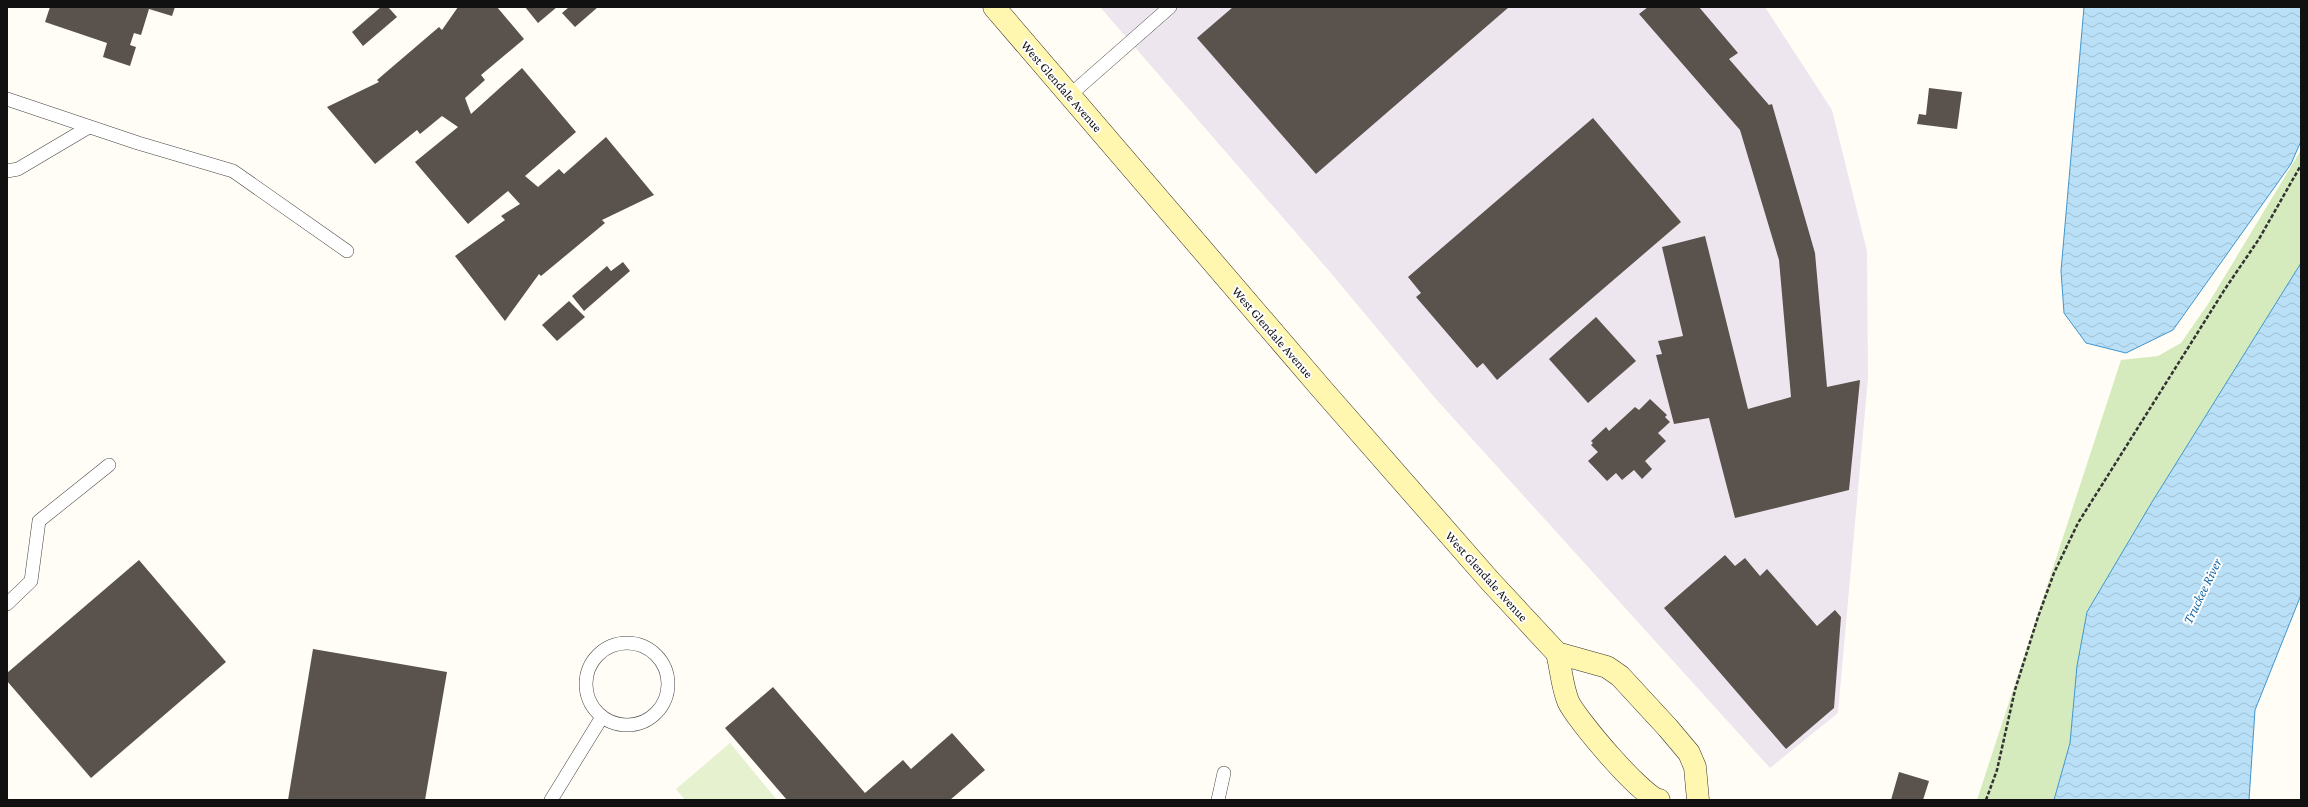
<svg xmlns="http://www.w3.org/2000/svg" width="2308" height="807" font-family="'Crimson Pro',serif">
  <style>
    .industrial { fill: #eee6ef }
    .park { fill: #d5ebbd }
    .pitch { fill: #e6f2cf }
    .water { fill: url(#water-waves); stroke: #3f96cf }
    .building { fill: #5a524d }
    .lines { fill: none; stroke-linecap: round; stroke-linejoin: round }
    .lane-casing { stroke: #444; stroke-width: 14 }
    .secondary-casing { stroke: #333; stroke-width: 23 }
    .path { stroke: #333; stroke-width: 2.5; stroke-dasharray: 4 2; stroke-linecap: butt }
    .lane { stroke: #fff; stroke-width: 13 }
    .secondary { stroke: #fff6b0; stroke-width: 22 }
    .labels { text-anchor: middle; stroke-width: 4; stroke-linejoin: round; paint-order: stroke }
    .street-label { font-size: 13px; fill: #111; stroke: #fff }
    .water-label { font-size: 14px; font-style: italic; fill: #1768a6; stroke: #fff }
  </style>
  <defs>
    <pattern id="water-waves" width="16" height="10" patternUnits="userSpaceOnUse"><rect width="16" height="10" fill="#b9e0f7"/><path d="M0 5q4-4 8 0t8 0" fill="none" stroke="#9ebfd3"/></pattern>
  </defs>
  <rect width="100%" height="100%" fill="#fffdf5"/>
  <!-- industrial -->
  <path class="industrial" d="M1100 7H1765L1832 110 1867 251 1868 378 1838 713 1770 768 1435 398 1330 272Z"/>
  <!-- park -->
  <path class="park" d="M2301 150V263L2087 612 2077 666 2070 743 2054 800H1977L2121 360 2158 356 2181 343 2208 304Z"/>
  <!-- pitch -->
  <path class="pitch" d="M730 743 777 800H685L676 789Z"/>
  <!-- water -->
  <g class="water">
    <path d="M2084 7H2301V141L2291 164 2173 330 2126 353 2086 343 2064 313 2061 271Z"/>
    <path d="M2301 263V595L2255 710 2249 800H2054L2070 743 2077 666 2087 612 2152 502Z"/>
  </g>
  <!-- building -->
  <g class="building">
    <path d="M50 7H175L172 16 149 9 141 35 134 33 130 45 136 47 130 66 103 57 107 43 45 22Z"/>
    <path d="M381 7H388L397 17 363 46 352 32Z"/>
    <path d="M458 7H497L524 39 481 75 485 80 465 98 471 114 522 68 576 132 525 176 538 187 559 169 564 174 606 137 654 195 602 220 605 223 541 276 539 274 505 321 455 256 505 220 501 216 520 204 508 191 468 224 415 162 458 127 442 116 420 134 417 130 375 164 327 107 379 82 377 80 439 27 442 30Z"/>
    <path d="M525 7H557L538 23Z"/>
    <path d="M569 7H598L575 27 562 13Z"/>
    <path d="M1233 7H1509L1316 174 1197 38Z"/>
    <path d="M1648 7H1699L1738 53 1729 59 1769 105 1772 104 1815 253 1827 387 1860 380 1849 490 1735 518 1709 418 1674 424 1656 355 1662 354 1658 341 1683 336 1662 247 1705 236 1748 409 1791 397 1779 260 1740 130 1639 14Z"/>
    <path d="M1929 88 1962 92 1957 129 1917 124 1919 114 1926 115Z"/>
    <path d="M1593 118 1681 222 1497 380 1483 363 1477 368 1416 297 1421 293 1408 277Z"/>
    <path d="M623 262 630 271 584 311 572 296 607 266 611 271Z"/>
    <path d="M569 301 585 317 557 341 542 325Z"/>
    <path d="M1596 317 1636 361 1588 403 1549 359Z"/>
    <path d="M1650 399 1667 415 1665 417 1670 422 1658 433 1666 441 1645 461 1652 469 1642 479 1634 470 1622 480 1616 473 1607 481 1588 461 1598 452 1591 445 1593 443 1591 441 1606 427 1609 431 1635 407 1639 410Z"/>
    <path d="M1725 555 1735 566 1745 558 1760 576 1767 569 1817 626 1835 610 1841 617 1834 708 1786 749 1664 608Z"/>
    <path d="M139 560 226 662 91 778 7 681V673Z"/>
    <path d="M313 649 447 672 425 800H288Z"/>
    <path d="M773 687 865 793 903 760 911 769 952 733 985 770 950 800H787L725 728Z"/>
    <path d="M1899 772 1929 781 1923 800H1891Z"/>
  </g>
  <g class="lines">
    <defs>
      <g id="lane">
        <path d="M1070 95 1170 7"/>
        <path d="M7 99 138 143 233 171 347 251"/>
        <path d="M7 171 18 169 89 127"/>
        <path d="M7 604 31 581 39 521 109 465"/>
        <circle cx="627" cy="684" r="41"/>
        <path d="M551 800 602 717"/>
        <path d="M1218 800 1224 773"/>
      </g>
      <g id="secondary">
        <path d="M994 7 1320 387 1490 581 1557 653 1607 667 1620 676 1668 728 1689 753 1695 767 1698 800"/>
        <path d="M1557 653C1561 668 1562 686 1568 701 1575 718 1643 798 1659 800"/>
      </g>
    </defs>
    <!-- lane casing -->
    <use href="#lane" class="lane-casing"/>
    <!-- secondary casing -->
    <use href="#secondary" class="secondary-casing"/>
    <!-- path -->
    <path class="path" d="M1986 800 1997 770 2015 690 2038 617 2054 573 2078 523 2225 289 2259 239 2301 165"/>
    <!-- lane -->
    <use href="#lane" class="lane"/>
    <!-- secondary -->
    <use href="#secondary" class="secondary"/>
  </g>
  <g class="labels">
    <!-- street labels -->
    <g class="street-label">
      <text transform="translate(1062 86) rotate(49)" y="5">West Glendale Avenue</text>
      <text transform="translate(1273 332) rotate(49)" y="5">West Glendale Avenue</text>
      <text transform="translate(1487 576) rotate(48)" y="5">West Glendale Avenue</text>
    </g>
    <!-- water labels -->
    <g class="water-label">
      <text transform="translate(2202 591) rotate(-64)" y="5">Truckee River</text>
    </g>
  </g>
  <!-- border -->
  <rect width="2308" height="807" fill="none" stroke="#111111" stroke-width="16"/>
</svg>
